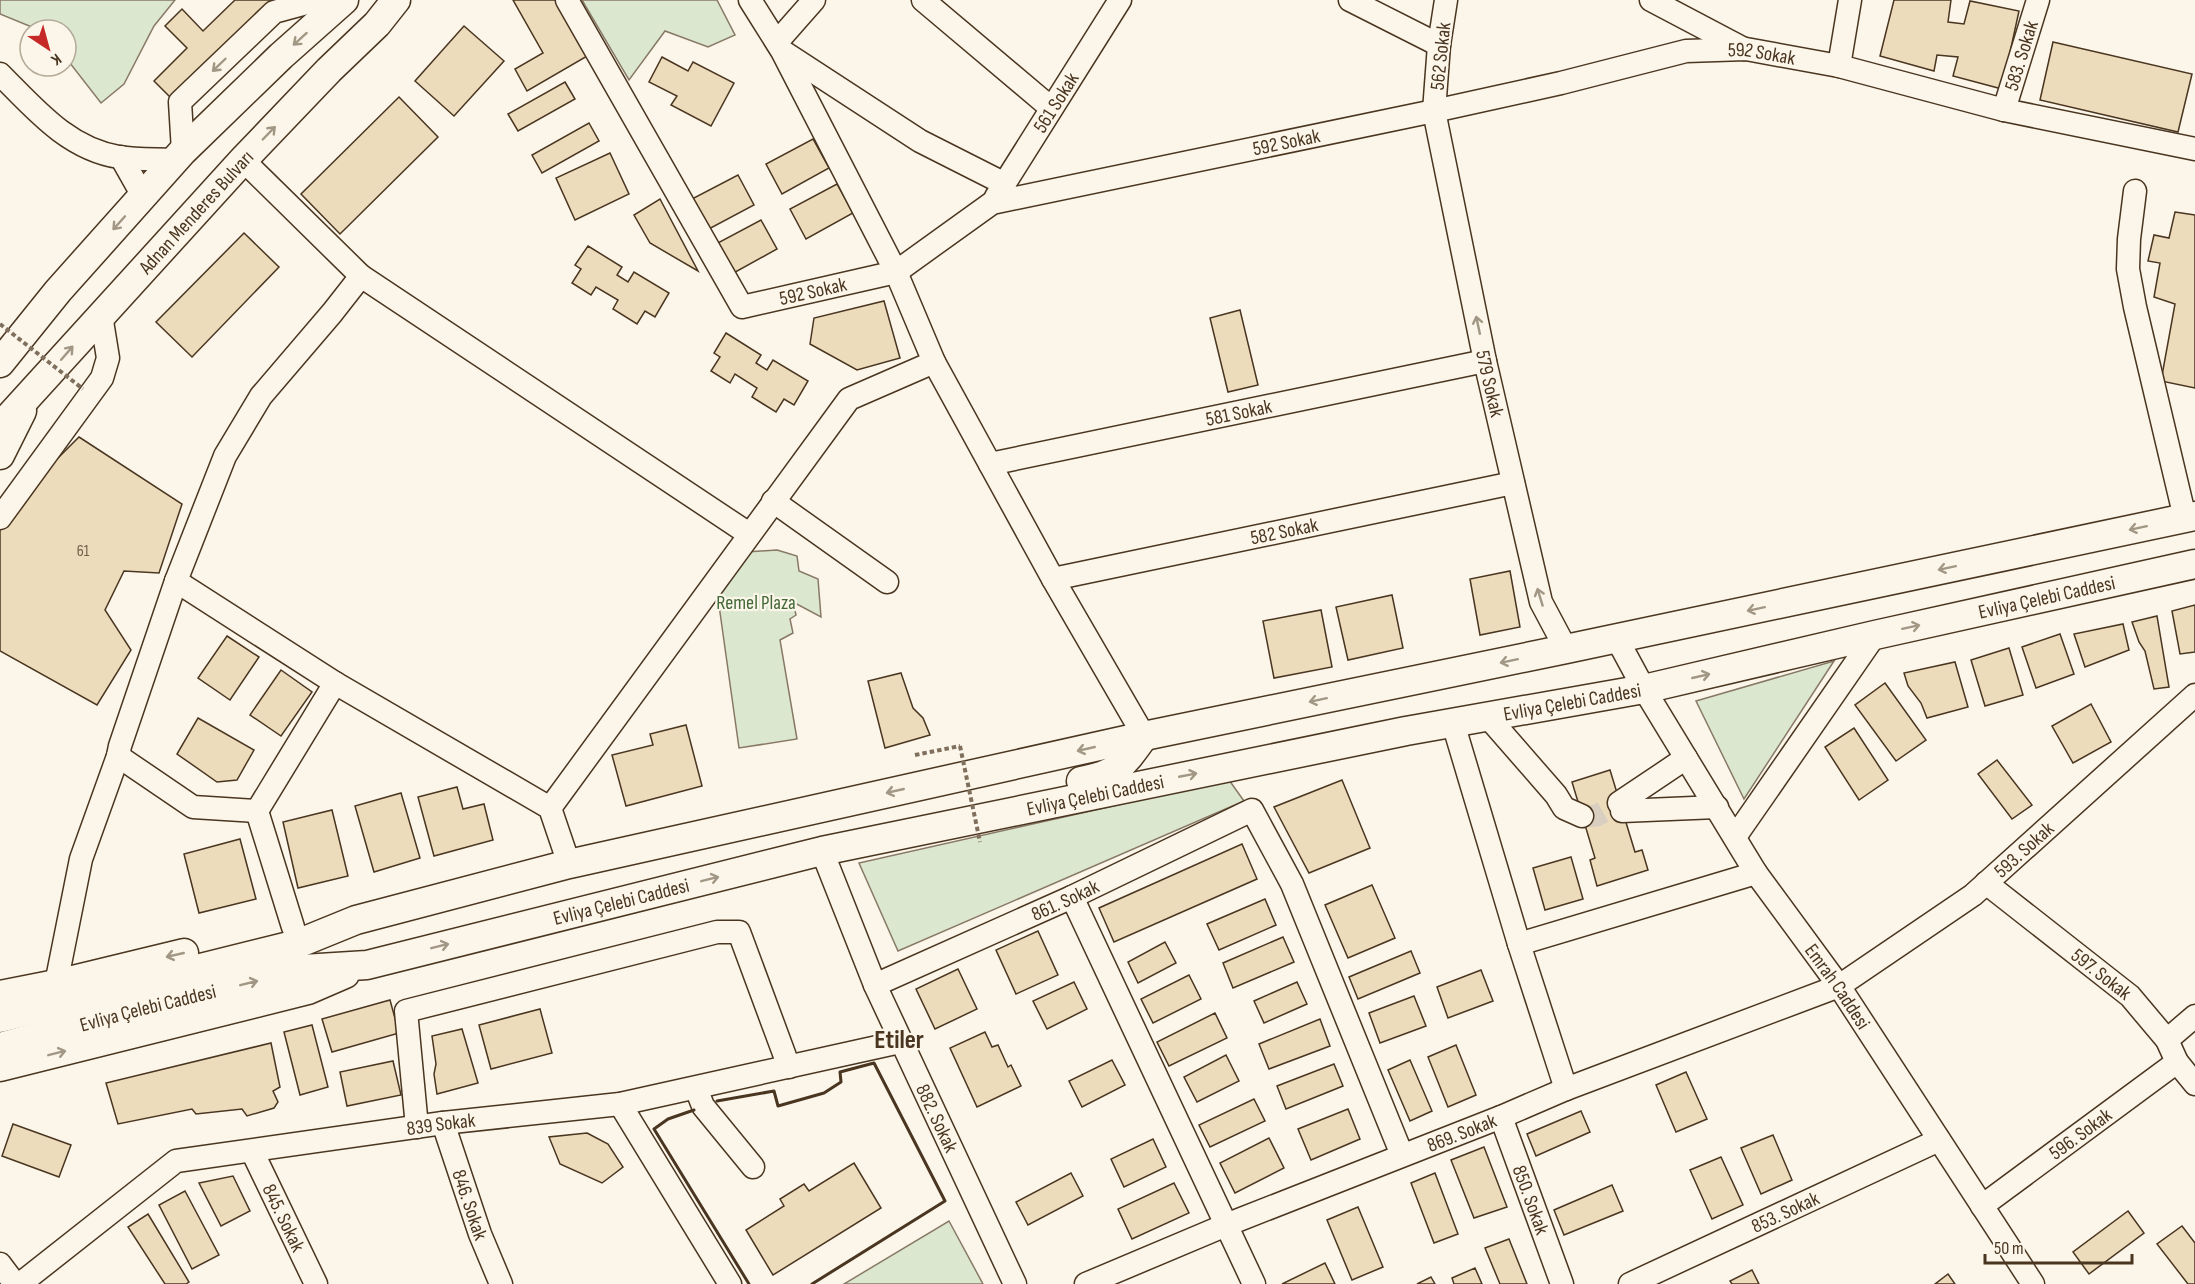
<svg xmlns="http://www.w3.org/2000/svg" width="2195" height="1284" font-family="'Sofia Sans Condensed',sans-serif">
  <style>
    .green { fill: #dce7d0; stroke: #887966; stroke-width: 1.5 }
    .building { fill: #ecdcbc; stroke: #4a3520; stroke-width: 1.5 }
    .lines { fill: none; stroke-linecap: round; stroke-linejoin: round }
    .minor-tunnel { stroke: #d8cfc1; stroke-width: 22; stroke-dasharray: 22 11; stroke-linecap: butt }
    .minor-casing { stroke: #4a3520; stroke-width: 25 }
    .major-casing { stroke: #4a3520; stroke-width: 31 }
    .path { stroke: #7f6f5c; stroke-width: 4; stroke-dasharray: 4.5 3; stroke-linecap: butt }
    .minor { stroke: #fbf6e9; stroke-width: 22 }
    .major { stroke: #fbf6e9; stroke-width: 28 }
    .path-bridge { stroke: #7f6f5c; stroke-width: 4; stroke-dasharray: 4.5 3; stroke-linecap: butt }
    .wall { stroke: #4a3520; stroke-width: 3 }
    .oneway { stroke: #a29684 }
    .labels { text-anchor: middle; stroke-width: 4.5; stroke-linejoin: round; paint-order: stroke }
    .number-label { font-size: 16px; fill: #725f47 }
    .street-label { font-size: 20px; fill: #4a3520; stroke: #fbf6e9 }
    .park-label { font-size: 20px; fill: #436837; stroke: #fbf6e9 }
    .district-label { font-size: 26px; font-weight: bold; fill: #4a3520; stroke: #fbf6e9 }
  </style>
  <rect width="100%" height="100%" fill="#fbf6e9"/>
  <!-- green -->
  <g class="green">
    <path d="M0 0H175L154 26 124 84 101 103 66 58V30H39L0 14Z"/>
    <path d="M582 0H717L735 35 708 47 665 31 629 80Z"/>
    <path d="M777 550 797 556 799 571 818 579 821 617 793 602 796 615 790 619 793 633 780 640 797 739 739 748 717 591 747 552Z"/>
    <path d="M1834 661 1744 799 1696 701Z"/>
    <path d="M1229 780 1244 801 898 951 859 863Z"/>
    <path d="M949 1221 983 1284H844Z"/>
  </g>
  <!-- building -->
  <g class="building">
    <path d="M235 0H273L172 99 154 81 187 48 165 26 182 9 203 31Z"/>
    <path d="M513 0H558L589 55 527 91 515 69 543 53Z"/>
    <path d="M1894 0H1951L1948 22 1964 24 1970 1 2019 11 2002 89 1953 76 1958 57 1937 55 1934 71 1880 56Z"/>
    <path d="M464 26 504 61 454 116 415 81Z"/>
    <path d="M2053 42 2192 74 2178 132 2040 100Z"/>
    <path d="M662 57 688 71 693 62 734 83 711 126 671 105 677 96 649 82Z"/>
    <path d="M565 82 575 99 518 131 508 114Z"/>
    <path d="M399 97 438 137 340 234 301 194Z"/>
    <path d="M589 123 599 141 542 173 532 155Z"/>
    <path d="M813 139 829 168 782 194 766 164Z"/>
    <path d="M610 153 629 194 575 220 556 178Z"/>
    <path d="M738 175 754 205 707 230 690 200Z"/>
    <path d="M837 184 853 213 806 239 790 209Z"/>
    <path d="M660 199 698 271 650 243 634 215Z"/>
    <path d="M2175 212 2195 215V388L2161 381 2175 304 2154 297 2160 263 2148 261 2154 235 2169 238Z"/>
    <path d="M761 220 777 249 730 275 714 245Z"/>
    <path d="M244 233 279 267 192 357 156 322Z"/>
    <path d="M588 246 622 267 617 275 628 282 634 272 669 293 655 317 645 311 637 324 613 309 618 300 596 287 591 295 572 283 581 269 575 265Z"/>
    <path d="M884 301 900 358 857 370 810 344 814 318Z"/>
    <path d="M1240 310 1258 385 1228 392 1210 318Z"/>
    <path d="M726 333 761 355 756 363 767 370 773 360 808 381 794 405 784 399 776 412 752 397 757 388 735 374 730 383 711 371 720 357 714 353Z"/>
    <path d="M79 437 182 504 159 573 124 571 105 610 131 650 97 705 0 651V528L55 461Z"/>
    <path d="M1510 571 1520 627 1480 635 1470 579Z"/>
    <path d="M1392 595 1403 648 1348 660 1336 607Z"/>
    <path d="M2195 605V652L2180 654 2172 611Z"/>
    <path d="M1321 610 1332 667 1274 678 1263 621Z"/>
    <path d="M2157 616 2169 687 2154 689 2145 651 2139 642 2132 622Z"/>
    <path d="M2123 624 2129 650 2085 667 2074 634Z"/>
    <path d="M2060 634 2074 674 2036 688 2022 647Z"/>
    <path d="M227 636 259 657 230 700 198 678Z"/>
    <path d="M2009 648 2023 695 1985 706 1971 660Z"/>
    <path d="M1955 662 1968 707 1927 718 1921 703 1908 686 1904 673Z"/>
    <path d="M281 670 312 692 281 736 250 715Z"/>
    <path d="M901 673 913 708 923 718 930 735 885 748 868 681Z"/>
    <path d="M1885 683 1926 740 1896 761 1855 705Z"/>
    <path d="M2091 704 2111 742 2073 763 2052 726Z"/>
    <path d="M198 718 254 750 237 780 217 782 177 754Z"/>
    <path d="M686 725 702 786 626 806 612 755 653 745 650 734Z"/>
    <path d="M1854 728 1888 780 1859 800 1825 747Z"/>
    <path d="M1997 760 2032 805 2012 819 1978 774Z"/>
    <path d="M1610 770 1635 852 1642 850 1648 870 1597 886 1590 860 1595 858 1572 782Z"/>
    <path d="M1342 780 1370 848 1309 873 1274 807Z"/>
    <path d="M457 787 463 809 484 804 493 840 434 856 418 797Z"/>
    <path d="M401 793 420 858 374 872 355 806Z"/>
    <path d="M332 810 348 876 298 888 283 822Z"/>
    <path d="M240 839 256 899 199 913 184 854Z"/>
    <path d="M1242 844 1257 879 1114 942 1099 908Z"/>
    <path d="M1571 857 1583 899 1545 910 1533 868Z"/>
    <path d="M1372 885 1395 938 1348 958 1325 905Z"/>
    <path d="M1265 899 1276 925 1219 950 1207 924Z"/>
    <path d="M1038 931 1058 975 1016 994 996 950Z"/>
    <path d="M1283 937 1294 962 1233 988 1223 963Z"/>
    <path d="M1165 942 1176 963 1138 983 1128 962Z"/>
    <path d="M1411 951 1420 973 1358 999 1349 977Z"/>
    <path d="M958 969 977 1009 935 1029 916 989Z"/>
    <path d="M1481 970 1493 1001 1448 1018 1437 987Z"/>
    <path d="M1189 975 1201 999 1153 1023 1141 999Z"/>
    <path d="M1074 982 1087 1009 1047 1029 1033 1001Z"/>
    <path d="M1297 982 1307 1004 1264 1023 1254 1001Z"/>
    <path d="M1414 996 1426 1026 1380 1043 1369 1013Z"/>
    <path d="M390 1000 399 1033 332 1052 322 1019Z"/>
    <path d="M540 1009 552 1053 491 1069 479 1025Z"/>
    <path d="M1215 1013 1227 1038 1169 1066 1157 1042Z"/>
    <path d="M1320 1019 1330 1046 1269 1069 1259 1044Z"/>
    <path d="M312 1025 328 1087 300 1095 284 1032Z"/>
    <path d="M462 1029 478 1083 437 1094 434 1074 436 1064 432 1036Z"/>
    <path d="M985 1032 992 1047 998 1045 1008 1067 1011 1065 1021 1086 977 1107 950 1048Z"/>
    <path d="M271 1043 280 1087 273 1091 278 1102 274 1108 247 1116 242 1109 196 1114 192 1109 118 1124 106 1083Z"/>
    <path d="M1456 1045 1476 1095 1448 1107 1428 1057Z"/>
    <path d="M1226 1055 1239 1081 1197 1102 1184 1077Z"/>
    <path d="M1112 1060 1125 1085 1082 1107 1069 1081Z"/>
    <path d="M1410 1060 1432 1111 1410 1121 1388 1070Z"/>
    <path d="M393 1061 401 1095 347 1106 340 1072Z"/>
    <path d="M1334 1064 1343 1086 1286 1109 1277 1086Z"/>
    <path d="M1686 1072 1707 1119 1676 1132 1656 1085Z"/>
    <path d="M1254 1099 1265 1121 1210 1147 1199 1125Z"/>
    <path d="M1348 1109 1360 1139 1311 1160 1298 1129Z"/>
    <path d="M1581 1111 1590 1132 1536 1156 1527 1134Z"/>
    <path d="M13 1124 71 1145 59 1177 2 1156Z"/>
    <path d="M587 1133 608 1144 623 1167 602 1183 560 1164 549 1137Z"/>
    <path d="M1773 1135 1792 1180 1761 1194 1741 1148Z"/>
    <path d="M1269 1138 1284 1168 1235 1193 1220 1163Z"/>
    <path d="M1153 1139 1166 1167 1124 1187 1111 1159Z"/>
    <path d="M1484 1147 1507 1207 1474 1218 1451 1160Z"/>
    <path d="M1721 1157 1743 1205 1712 1219 1690 1170Z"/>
    <path d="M854 1163 881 1208 773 1275 746 1230 784 1206 780 1199 804 1184 809 1191Z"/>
    <path d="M1071 1173 1083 1196 1028 1225 1016 1202Z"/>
    <path d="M1435 1173 1458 1234 1434 1243 1411 1183Z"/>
    <path d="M233 1176 250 1211 221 1226 199 1183Z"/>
    <path d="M1174 1183 1189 1213 1132 1239 1118 1209Z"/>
    <path d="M1612 1185 1623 1211 1564 1235 1554 1210Z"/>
    <path d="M185 1191 219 1255 192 1269 159 1205Z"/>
    <path d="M1358 1207 1383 1267 1352 1280 1327 1220Z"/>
    <path d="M2128 1211 2144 1233 2089 1274 2073 1252Z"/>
    <path d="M148 1214 189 1282 186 1284H165L128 1227Z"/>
    <path d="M2182 1226 2195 1243V1284H2188L2157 1244Z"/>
    <path d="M1509 1239 1527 1284H1500L1485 1248Z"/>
    <path d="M1325 1263 1335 1284H1282Z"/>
    <path d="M1475 1268 1482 1284H1454L1452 1278Z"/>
    <path d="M1752 1270 1759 1284H1732L1730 1281Z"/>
    <path d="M1948 1274 1955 1284H1935Z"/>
    <path d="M1431 1277 1435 1284H1417Z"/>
  </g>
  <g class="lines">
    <!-- minor-tunnel -->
    <path class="minor-tunnel" d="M1582 816H1596L1619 803"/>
    <defs>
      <g id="minor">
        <path id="s1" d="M567 0 742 307 896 272 992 203 1434 111 1561 83 1686 51 1746 49 1839 66 2004 110 2195 149"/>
        <path d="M750 0 782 51 896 272 934 362 1053 579 1144 736"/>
        <path d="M923 0 1051 108"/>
        <path d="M1350 0 1439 45"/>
        <path id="s2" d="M1446 0 1439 45 1434 111 1485 361 1541 602 1566 649"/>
        <path d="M1651 0 1744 49"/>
        <path d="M777 42 814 0"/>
        <path d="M785 53 920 141 1005 184"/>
        <path d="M1839 66 1850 0"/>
        <path d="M0 74C35 109 68 149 119 157 137 160 157 159 175 160"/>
        <path id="s3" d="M2004 110 2038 0"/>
        <path d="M183 151 180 102 274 12 318 0"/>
        <path d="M121 157 143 196"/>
        <path d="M2135 191 2129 239 2128 269 2135 307 2185 518"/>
        <path id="s4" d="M996 197 1120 0"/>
        <path d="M361 276 749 534"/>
        <path id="s5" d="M990 464 1485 361"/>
        <path d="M773 501 887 582"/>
        <path d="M0 518 102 378 108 358 101 315"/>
        <path id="s6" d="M1053 579 1513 483"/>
        <path d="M176 581 335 683 550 808 569 864"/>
        <path id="s7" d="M1617 639 1644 689 1756 873 1839 986 2033 1284"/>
        <path d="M1488 717 1556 795 1564 808 1582 816"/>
        <path d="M1453 723 1519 944 1566 1089"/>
        <path d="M118 756 193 807 257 811 335 683"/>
        <path d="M1619 803 1686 758"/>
        <path d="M550 808 849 399 934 362"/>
        <path d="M257 811 293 927"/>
        <path d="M1622 811 1717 807"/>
        <path d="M1735 837 1875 635"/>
        <path id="s8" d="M822 851 875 985 1015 1284"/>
        <path id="s9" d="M1986 883 2130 996 2167 1040 2177 1062 2195 1084"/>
        <path d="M1072 897 1254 1284"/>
        <path d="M1519 944 1756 873"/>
        <path d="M56 984 81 859 118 756 120 746 176 581 225 456 261 396 332 313 361 276 243 160"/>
        <path id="s10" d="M875 985 1072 897 1252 810 1292 884 1402 1155"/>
        <path d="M2167 1040 2195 1016"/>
        <path d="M696 1088 703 1106 753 1167"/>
        <path d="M620 1104 730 1284"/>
        <path id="s11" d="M1501 1117 1562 1284"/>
        <path id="s12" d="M443 1123 480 1234 501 1284"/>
        <path d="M417 1127 406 1011 717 932H739L789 1067"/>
        <path id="s13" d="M252 1151 316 1284"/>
        <path id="s14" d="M1982 1206 2177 1062"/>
        <path d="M0 1264 15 1284"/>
        <path id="s15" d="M20 1284 176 1161 443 1123 620 1104 900 1042"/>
        <path id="s16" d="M1086 1284 1226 1225 1501 1117 1566 1089 1839 986 1973 895 2195 695"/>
        <path id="s17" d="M1630 1284 1939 1140"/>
      </g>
      <g id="major">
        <path d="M0 363 58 291 183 151 281 56 344 0"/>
        <path id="s18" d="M0 427 243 160 329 70 377 24 396 0"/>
        <path d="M0 455 22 411"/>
        <path d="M1081 781C1118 774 1123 765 1144 736"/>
        <path d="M0 995 56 984 184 953"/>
        <path d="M0 1018 297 944 356 920 569 864 1144 736 1566 649 2195 516"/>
        <path id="s19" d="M0 1047 131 1011 303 969 367 965 822 851 1406 731 1644 689 1875 635 2195 564"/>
        <path d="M0 1067 308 990 345 974"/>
      </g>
    </defs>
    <!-- minor casing -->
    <use href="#minor" class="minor-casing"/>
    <!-- major casing -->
    <use href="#major" class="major-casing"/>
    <!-- path -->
    <path class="path" d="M915 755 960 746"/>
    <!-- minor -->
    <use href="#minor" class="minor"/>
    <!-- major -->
    <use href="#major" class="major"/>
    <!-- path-bridge -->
    <g class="path-bridge">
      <path d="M0 324 83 389"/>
      <path d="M960 746 980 842"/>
    </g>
    <!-- wall -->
    <g class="wall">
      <path d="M717 1101 774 1091 778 1106 824 1093 841 1082 840 1072 874 1063 945 1201 812 1284"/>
      <path d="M694 1110 668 1119 654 1129 749 1284"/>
    </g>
  </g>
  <!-- one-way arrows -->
  <defs><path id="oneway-shaft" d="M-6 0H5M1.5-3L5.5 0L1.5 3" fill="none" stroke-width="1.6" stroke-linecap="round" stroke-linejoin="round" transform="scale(1.5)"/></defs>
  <g class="oneway">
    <use href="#oneway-shaft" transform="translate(300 39) rotate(138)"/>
    <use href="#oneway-shaft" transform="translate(219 65) rotate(136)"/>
    <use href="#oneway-shaft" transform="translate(269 133) rotate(-46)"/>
    <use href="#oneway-shaft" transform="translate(119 223) rotate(132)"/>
    <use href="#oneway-shaft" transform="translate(1478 325) rotate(-102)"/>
    <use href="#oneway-shaft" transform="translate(67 353) rotate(-49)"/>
    <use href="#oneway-shaft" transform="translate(2138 528) rotate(168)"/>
    <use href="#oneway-shaft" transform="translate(1947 568) rotate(168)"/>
    <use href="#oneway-shaft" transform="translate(1540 597) rotate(-107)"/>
    <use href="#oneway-shaft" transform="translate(1756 609) rotate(168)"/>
    <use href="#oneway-shaft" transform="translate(1911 627) rotate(-12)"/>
    <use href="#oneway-shaft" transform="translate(1509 661) rotate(168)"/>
    <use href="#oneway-shaft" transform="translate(1701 676) rotate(-13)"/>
    <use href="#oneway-shaft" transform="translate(1318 700) rotate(168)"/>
    <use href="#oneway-shaft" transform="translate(1086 749) rotate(167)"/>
    <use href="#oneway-shaft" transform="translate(1188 775) rotate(-11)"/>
    <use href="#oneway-shaft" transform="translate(895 791) rotate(167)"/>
    <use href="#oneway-shaft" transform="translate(710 879) rotate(-14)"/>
    <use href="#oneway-shaft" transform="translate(440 946) rotate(-14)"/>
    <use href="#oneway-shaft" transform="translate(175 955) rotate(167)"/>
    <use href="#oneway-shaft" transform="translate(249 983) rotate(-14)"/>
    <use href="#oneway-shaft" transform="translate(57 1053) rotate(-14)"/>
  </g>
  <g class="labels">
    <!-- number labels -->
    <g class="number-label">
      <text x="83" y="556">61</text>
    </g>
    <!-- street labels -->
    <g class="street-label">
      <text dy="7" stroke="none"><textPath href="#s1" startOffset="1416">592 Sokak</textPath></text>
      <text dy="7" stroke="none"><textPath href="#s3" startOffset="57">583. Sokak</textPath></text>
      <text transform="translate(1440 56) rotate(-84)" y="7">562 Sokak</text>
      <text dy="7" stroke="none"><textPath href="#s4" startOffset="112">561 Sokak</textPath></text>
      <text dy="7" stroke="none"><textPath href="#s1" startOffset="930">592 Sokak</textPath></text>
      <text dy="7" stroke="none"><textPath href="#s18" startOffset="291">Adnan Menderes Bulvarı</textPath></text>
      <text dy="7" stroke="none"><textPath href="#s1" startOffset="426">592 Sokak</textPath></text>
      <text dy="7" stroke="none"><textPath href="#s2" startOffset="390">579 Sokak</textPath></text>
      <text dy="7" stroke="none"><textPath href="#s5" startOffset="254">581 Sokak</textPath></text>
      <text dy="7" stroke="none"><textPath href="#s6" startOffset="236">582 Sokak</textPath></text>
      <text dy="7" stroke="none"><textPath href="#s19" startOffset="2097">Evliya Çelebi Caddesi</textPath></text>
      <text dy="7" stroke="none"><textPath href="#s19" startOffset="1611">Evliya Çelebi Caddesi</textPath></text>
      <text dy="7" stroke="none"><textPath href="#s19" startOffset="1125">Evliya Çelebi Caddesi</textPath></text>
      <text dy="7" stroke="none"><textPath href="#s16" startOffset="1040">593. Sokak</textPath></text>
      <text dy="7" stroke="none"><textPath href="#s10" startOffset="208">861. Sokak</textPath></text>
      <text dy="7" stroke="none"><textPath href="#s19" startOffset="639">Evliya Çelebi Caddesi</textPath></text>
      <text dy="7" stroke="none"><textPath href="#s9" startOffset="147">597. Sokak</textPath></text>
      <text dy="7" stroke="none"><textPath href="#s7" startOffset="412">Emrah Caddesi</textPath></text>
      <text dy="7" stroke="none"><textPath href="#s19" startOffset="153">Evliya Çelebi Caddesi</textPath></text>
      <text dy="7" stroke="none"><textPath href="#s8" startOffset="291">882. Sokak</textPath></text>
      <text dy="7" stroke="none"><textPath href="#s15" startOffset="466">839 Sokak</textPath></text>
      <text dy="7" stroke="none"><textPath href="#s16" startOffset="405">869. Sokak</textPath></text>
      <text dy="7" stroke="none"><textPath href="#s14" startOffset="122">596. Sokak</textPath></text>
      <text dy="7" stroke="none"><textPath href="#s11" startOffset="88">850. Sokak</textPath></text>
      <text dy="7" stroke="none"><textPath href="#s12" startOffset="86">846. Sokak</textPath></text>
      <text dy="7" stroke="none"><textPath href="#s17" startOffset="171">853. Sokak</textPath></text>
      <text dy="7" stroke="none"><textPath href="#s13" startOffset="74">845. Sokak</textPath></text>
    </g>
    <!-- park labels -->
    <g class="park-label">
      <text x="756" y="609">Remel Plaza</text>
    </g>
    <!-- district labels -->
    <g class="district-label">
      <text x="899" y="1048">Etiler</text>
    </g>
  </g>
  <!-- north arrow -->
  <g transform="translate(48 48) rotate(144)"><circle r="28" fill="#fbf6e9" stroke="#b4a999" stroke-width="1.5"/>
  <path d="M0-4.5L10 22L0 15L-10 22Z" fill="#c62828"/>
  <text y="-9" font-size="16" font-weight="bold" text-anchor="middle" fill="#4a3520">K</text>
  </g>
  <!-- scale -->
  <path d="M1985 1254v9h147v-9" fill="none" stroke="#4a3520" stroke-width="3"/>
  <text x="1994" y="1254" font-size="18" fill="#4a3520" stroke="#fbf6e9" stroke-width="4.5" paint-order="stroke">50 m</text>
</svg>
